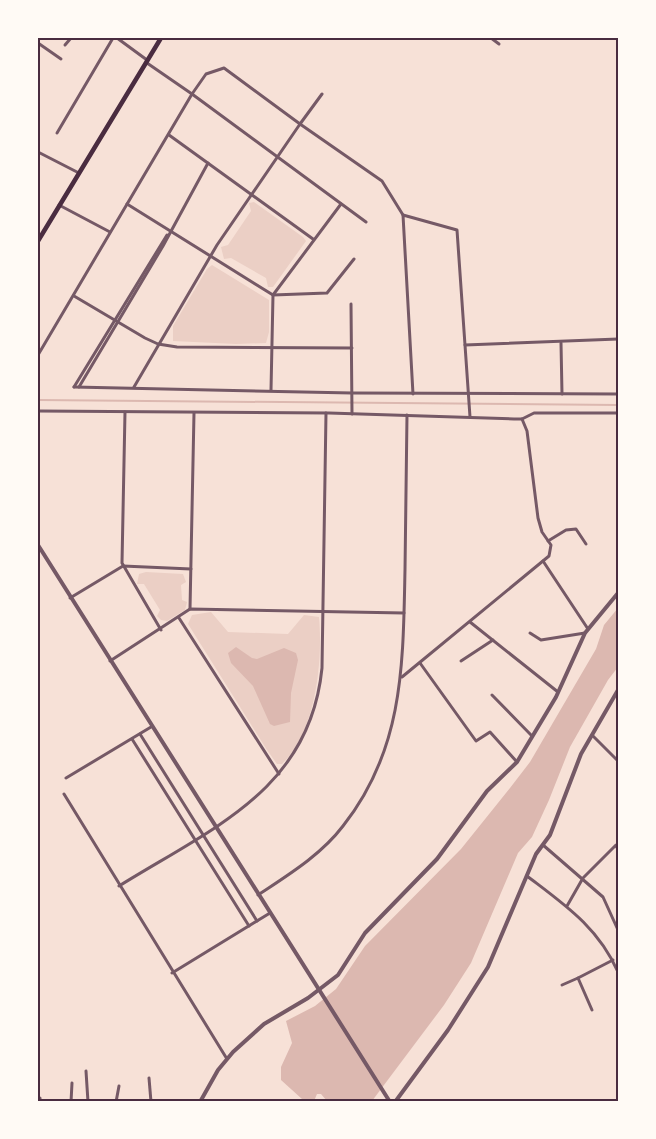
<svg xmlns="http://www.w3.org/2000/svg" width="656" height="1139" font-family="'Asap Condensed',sans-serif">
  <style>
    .green { fill: #ebcfc5 }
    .water { fill: #dcb8b0 }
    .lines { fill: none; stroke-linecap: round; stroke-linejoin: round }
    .stream { stroke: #dcb8b0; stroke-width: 2 }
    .minor { stroke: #755966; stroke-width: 3 }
    .tertiary { stroke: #755966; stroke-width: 4 }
    .primary { stroke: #4a2c40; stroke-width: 4.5 }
    .neatline { fill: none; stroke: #4a2c40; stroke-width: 2 }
  </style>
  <rect width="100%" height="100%" fill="#f7e1d7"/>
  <!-- green -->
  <g class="green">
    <path d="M254 202 303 237 306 241 273 287H268L266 278 231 258 224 259 221 247 228 245 251 211 249 203Z"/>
    <path d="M212 265 269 300V332L266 343 236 344 173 341V326L207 269Z"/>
    <path d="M146 572 183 574 186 582 181 585 182 600 187 602 185 610 167 621 161 620 157 616 160 610 144 584H137L139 574Z"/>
    <path d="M211 612 228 632 288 634 304 615 319 617C323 660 316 733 282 764H277L267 750 188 624 192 615Z"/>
  </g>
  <!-- water -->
  <g class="water">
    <path d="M618 608V667L608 680 570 747 549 800 532 837 518 853 471 963 444 1005 372 1101H327L321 1094H317L314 1101 302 1099 281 1080V1067L292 1043 286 1021 315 1006 336 989 365 946 461 849 510 788 530 762 596 649 604 625Z"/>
    <path d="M236 647 252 658 257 659 284 648 296 653 298 660 291 693 290 722 274 726 270 724 253 686 231 663 228 653Z"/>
  </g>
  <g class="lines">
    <!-- stream -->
    <path class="stream" d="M38 400 618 405"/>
    <!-- minor -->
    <g class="minor">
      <path d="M117 38 147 60"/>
      <path d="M491 38 499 44"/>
      <path d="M38 43 61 59"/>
      <path d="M65 45 71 38"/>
      <path d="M322 94 300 124 224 68 206 74 192 94 366 222"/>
      <path d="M57 133 113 38"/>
      <path d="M169 135 313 239"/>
      <path d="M38 152 77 172"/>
      <path d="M127 204 273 295 327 293 354 259"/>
      <path d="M59 205 110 232"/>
      <path d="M74 296 145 338 158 344 177 347 352 348"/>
      <path d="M351 304 352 414"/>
      <path d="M561 343 562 394"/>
      <path d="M465 345 470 417"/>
      <path d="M38 355 192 94 147 63"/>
      <path d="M74 387 352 393 618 394"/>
      <path d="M74 387 167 235"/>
      <path d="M79 387 163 246 208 163"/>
      <path d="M134 387 217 245 300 124 382 181 403 215"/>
      <path d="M271 390 273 295 341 204"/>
      <path d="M413 394 403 215 457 230 465 345 618 339"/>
      <path d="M38 411 329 413 514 419H522L534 413H618"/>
      <path d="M125 412 122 563 161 630"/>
      <path d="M548 541 566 530 576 529 586 544"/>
      <path d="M543 561 588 629"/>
      <path d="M70 598 123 566 191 569"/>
      <path d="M190 609 194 413"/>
      <path d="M179 618 279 774"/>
      <path d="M470 622 558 692"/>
      <path d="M530 633 541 640 585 633"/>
      <path d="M110 661 190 609 404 613"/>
      <path d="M461 661 493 640"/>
      <path d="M420 663 476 741 490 732 517 762"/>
      <path d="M402 677 549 556 551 545 542 532 538 518 527 431 522 419"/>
      <path d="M492 695 532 736"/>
      <path d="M140 734 257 921"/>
      <path d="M592 735 618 761"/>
      <path d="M132 739 249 926"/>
      <path d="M66 778 151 727"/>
      <path d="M64 794 227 1059"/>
      <path d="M543 845 603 897 618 930"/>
      <path d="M527 876C565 905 598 927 618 972"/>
      <path d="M119 886C212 828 310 790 322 668L326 413"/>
      <path d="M258 895C288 875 321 855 343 826 404 749 403 664 405 570 406 519 406 467 407 415"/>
      <path d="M567 906 583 878 616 845 618 850"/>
      <path d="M172 973 270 913"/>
      <path d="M578 978 613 960"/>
      <path d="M562 985 578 978 592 1010"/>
      <path d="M86 1071 88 1102"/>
      <path d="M149 1078 151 1102"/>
      <path d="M40 1098V1102"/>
      <path d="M71 1102 72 1083"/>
      <path d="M116 1102 119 1086"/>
    </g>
    <!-- tertiary -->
    <g class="tertiary">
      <path d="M38 545 390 1102"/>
      <path d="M200 1102 218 1070 233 1052 264 1024 308 998 338 975 365 933 437 859 487 791 517 762 556 697 585 633 618 593"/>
      <path d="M395 1102 448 1030 488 967 536 854 550 835 581 754 618 690"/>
    </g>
    <!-- primary -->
    <path class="primary" d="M38 241 161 38"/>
  </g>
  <!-- border -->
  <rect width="656" height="1139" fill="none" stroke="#fffaf5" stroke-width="78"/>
  <rect x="39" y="39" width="578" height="1061" class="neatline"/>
</svg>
